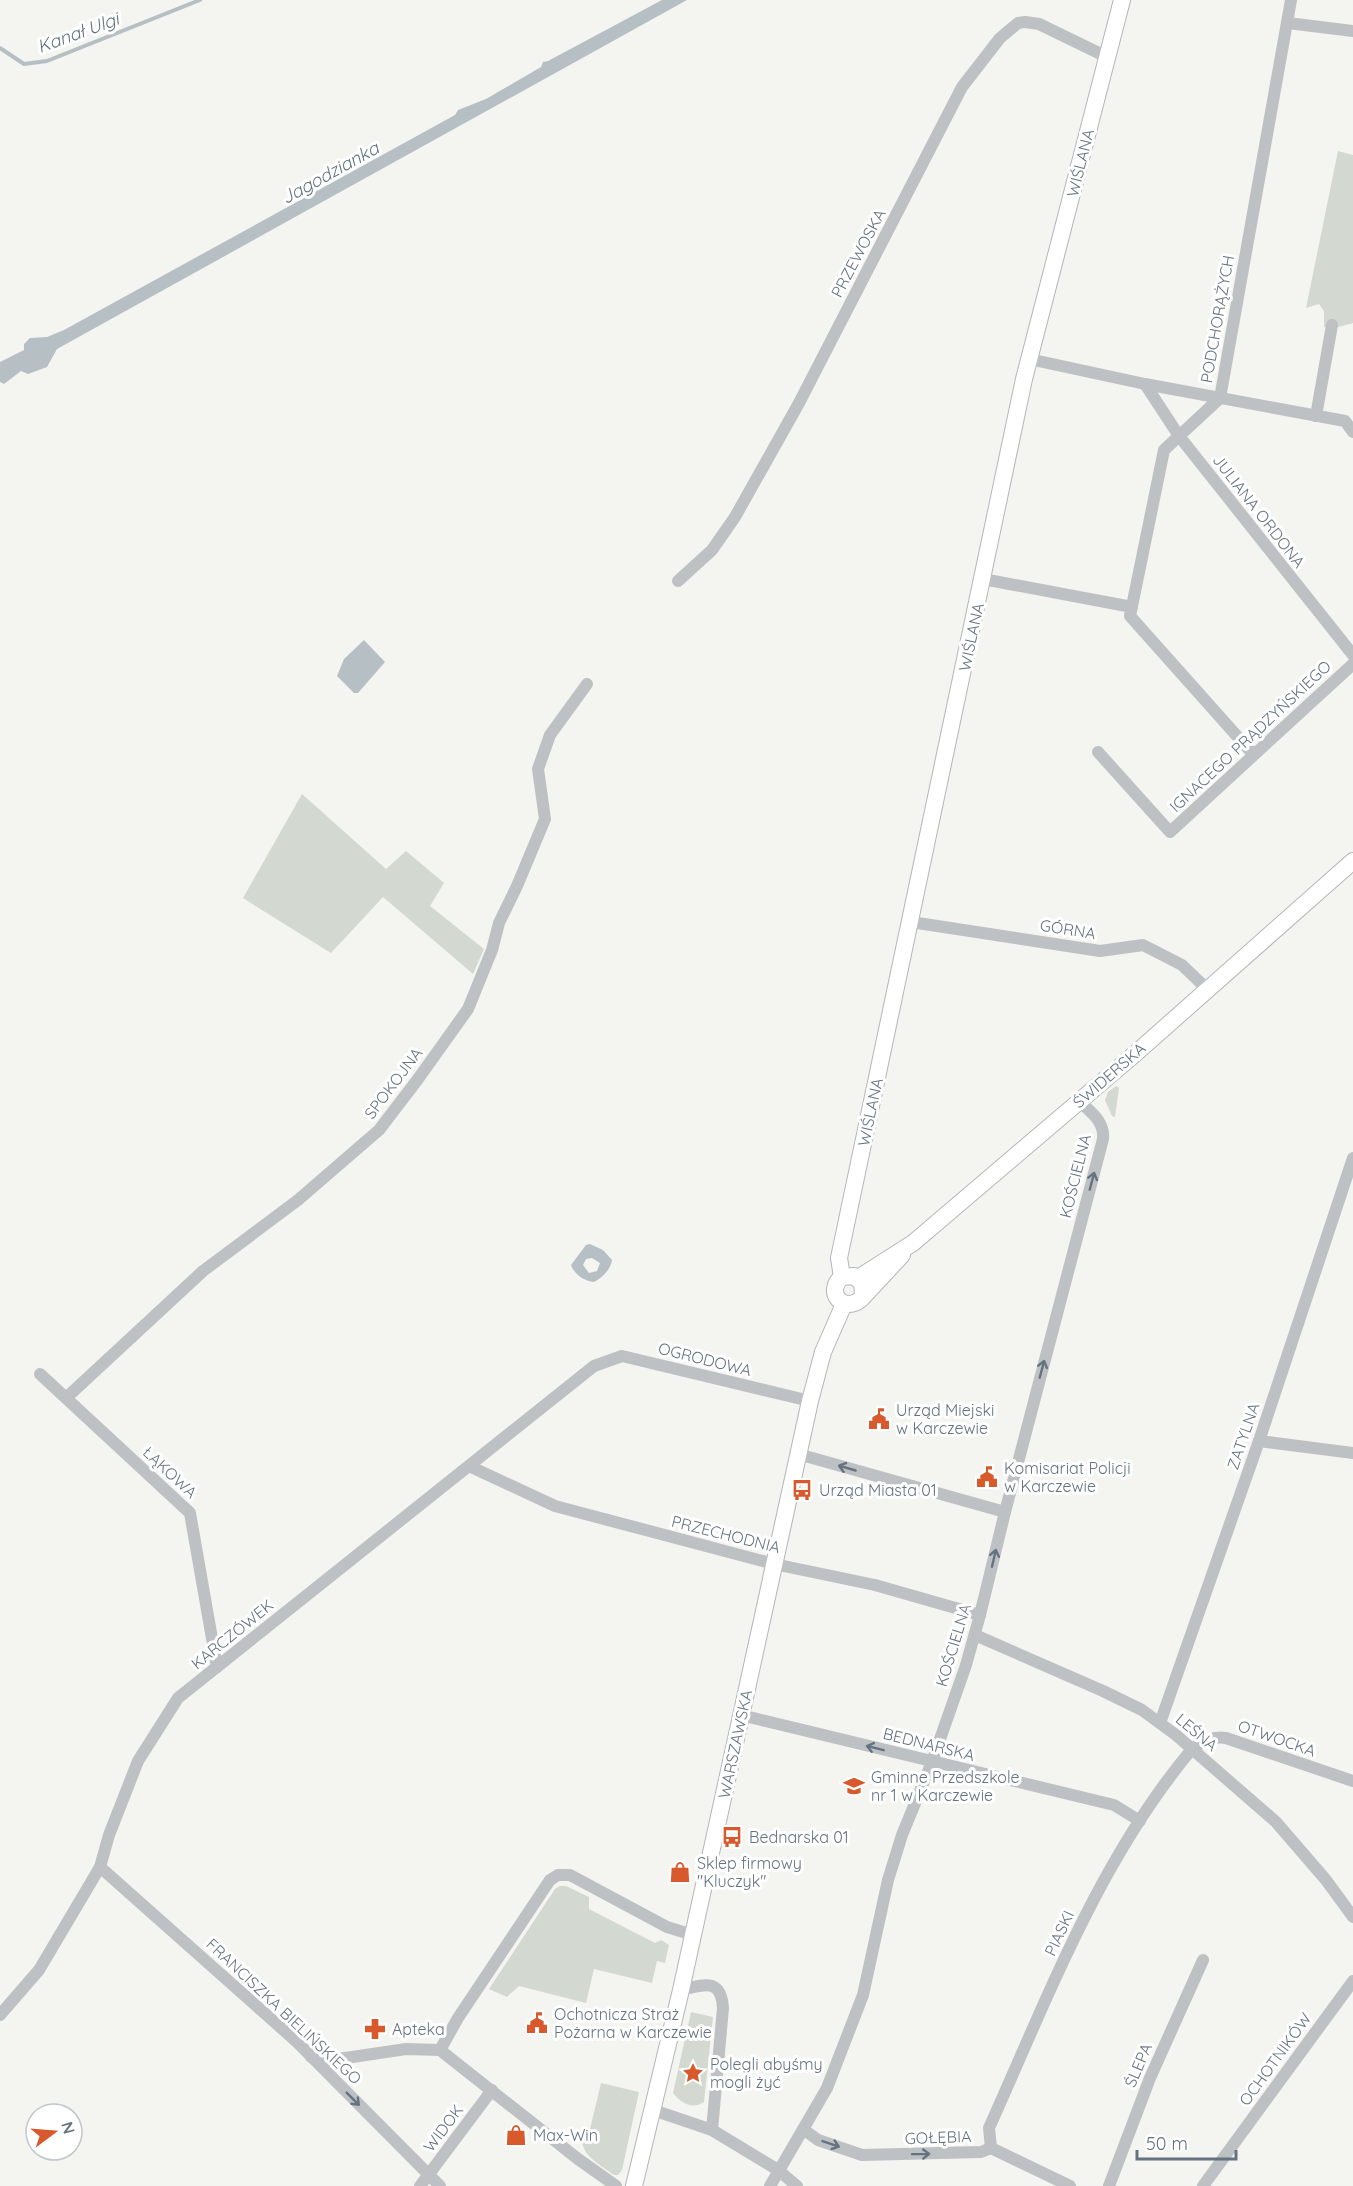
<svg xmlns="http://www.w3.org/2000/svg" width="1353" height="2186" font-family="Quicksand,sans-serif">
  <style>
    .green { fill: #d3d9d0 }
    .water { fill: #b6c0c4; fill-rule: evenodd }
    .lines { fill: none; stroke-linecap: round; stroke-linejoin: round }
    .stream { stroke: #b6c0c4; stroke-width: 4 }
    .secondary-casing { stroke: #b2b6ba; stroke-width: 18 }
    .street { stroke: #bdc1c4; stroke-width: 12 }
    .secondary { stroke: #fff; stroke-width: 16 }
    .oneway { stroke: #657380 }
    .labels { text-anchor: middle; stroke-width: 6; stroke-linejoin: round; paint-order: stroke }
    .street-label { font-size: 16px; fill: #657380; stroke: #fff }
    .poi-label { font-size: 16px; fill: #657380; stroke: #fff; text-anchor: start }
    .water-label { font-size: 18px; font-style: italic; fill: #60747d; stroke: #fff }
  </style>
  <rect width="100%" height="100%" fill="#f4f4f0"/>
  <!-- green -->
  <g class="green">
    <path d="M1338 151 1353 155V323L1338 327H1324V311L1319 304 1306 308Z"/>
    <path d="M302 794 386 869 406 851 444 883 430 906 484 949 473 974 383 897 331 953 243 898Z"/>
    <path d="M1116 1086 1119 1088 1115 1117 1112 1116 1105 1100 1108 1092Z"/>
    <path d="M560 1886H566L589 1897V1909L655 1943 661 1940 669 1945 665 1963 657 1961 652 1983 594 1969 586 2003 519 1986 507 1997 489 1989 555 1889Z"/>
    <path d="M691 2012 713 2017 704 2102C692 2110 681 2103 673 2093Z"/>
    <path d="M601 2083 639 2092 622 2170 618 2175H614C602 2166 584 2157 582 2142H587Z"/>
  </g>
  <!-- water -->
  <g class="water">
    <path d="M662 0H687L57 349 47 367 28 374 21 371 4 384 0 382V362L24 350V344L30 338 47 337 64 330 455 115 458 110 486 99 541 67 543 62 548 61Z"/>
    <path d="M364 640 385 662 358 693H354L337 676 344 659Z"/>
    <path d="M590 1244 603 1250 612 1260C611 1269 602 1278 594 1282 584 1281 574 1274 571 1265L586 1245ZM592 1258 600 1263 597 1271 589 1273 583 1265 586 1259Z"/>
  </g>
  <g class="lines">
    <!-- stream -->
    <path class="stream" d="M0 48 24 64 47 61 200 0"/>
    <defs>
      <g id="secondary">
        <path d="M842 1277 839 1258 1024 379 1122 0"/>
        <path d="M858 1278 913 1243 1136 1053 1353 861"/>
        <path d="M863 1295 862 1283 854 1276 842 1277C824 1292 844 1314 861 1299L902 1255"/>
        <path d="M634 2186 681 1990 810 1401 823 1352 844 1304"/>
      </g>
    </defs>
    <!-- secondary casing -->
    <use href="#secondary" class="secondary-casing"/>
    <!-- street -->
    <g class="street">
      <path d="M1288 23 1353 31"/>
      <path d="M1029 359 1145 384 1345 421 1353 432"/>
      <path d="M1145 384 1179 436 1353 655"/>
      <path d="M1316 416 1332 325"/>
      <path d="M983 579 1132 607"/>
      <path d="M678 581 712 550 735 517 799 403 962 87 1000 38 1018 23 1025 22 1039 24 1107 57"/>
      <path d="M1098 752 1170 832 1353 664"/>
      <path d="M1253 754 1130 616 1164 450 1220 398 1291 0"/>
      <path d="M911 922 1100 951 1143 945 1182 965 1207 989"/>
      <path d="M40 1374 190 1513 217 1667"/>
      <path d="M66 1398 203 1271 298 1200 379 1130 418 1079 468 1009 492 950 499 923 517 886 545 819 538 769 550 735 587 684"/>
      <path d="M1259 1441 1353 1453"/>
      <path d="M798 1454 1005 1512"/>
      <path d="M469 1466 555 1506 774 1564 875 1585 980 1615"/>
      <path d="M975 1635 1103 1691 1142 1710 1176 1735 1276 1822 1326 1880 1353 1917"/>
      <path d="M741 1715 1114 1805 1140 1821"/>
      <path d="M1160 1723 1259 1441 1353 1158"/>
      <path d="M100 1867 297 2042 440 2186"/>
      <path d="M681 1990C704 1985 721 1977 723 2008L712 2130"/>
      <path d="M0 2015 39 1970 100 1867 109 1835 138 1761 178 1698 594 1366 622 1356 810 1401"/>
      <path d="M440 2050 458 2018 550 1880 558 1875H570L667 1927 693 1935"/>
      <path d="M311 2057 332 2060 406 2049 440 2050 578 2159 616 2186"/>
      <path d="M653 2110 712 2130 778 2170 797 2186"/>
      <path d="M803 2129 818 2140 862 2155 981 2152 991 2148"/>
      <path d="M991 2148 989 2128C1048 1997 1099 1860 1192 1749 1204 1741 1212 1736 1226 1738L1353 1781"/>
      <path d="M991 2148 1070 2186"/>
      <path d="M420 2186 492 2090"/>
      <path d="M770 2186 827 2088 863 1995 888 1880 902 1835 932 1762 966 1665 980 1615 1005 1512 1103 1139C1105 1122 1091 1112 1079 1101"/>
      <path d="M1109 2186 1150 2078 1203 1960"/>
      <path d="M1203 2186 1353 1981"/>
    </g>
    <!-- secondary -->
    <use href="#secondary" class="secondary"/>
  </g>
  <!-- one-way arrows -->
  <defs><path id="oneway-shaft" d="M-6 0H5M1.5-3L5.5 0L1.5 3" fill="none" stroke-width="1.6" stroke-linecap="round" stroke-linejoin="round" transform="scale(1.5)"/></defs>
  <g class="oneway">
    <use href="#oneway-shaft" transform="translate(1092 1181) rotate(-75)"/>
    <use href="#oneway-shaft" transform="translate(1042 1369) rotate(-75)"/>
    <use href="#oneway-shaft" transform="translate(847 1468) rotate(-164)"/>
    <use href="#oneway-shaft" transform="translate(994 1558) rotate(-77)"/>
    <use href="#oneway-shaft" transform="translate(875 1748) rotate(-166)"/>
    <use href="#oneway-shaft" transform="translate(353 2099) rotate(45)"/>
    <use href="#oneway-shaft" transform="translate(831 2144) rotate(19)"/>
    <use href="#oneway-shaft" transform="translate(921 2154) rotate(-1)"/>
  </g>
  <!-- icons -->
  <defs>
    <symbol id="civic-bare" viewBox="-9 -9 18 18"><path d="M-.6-6.5H3V-4.5H.6V-3L4-1V1h2V6H-6V1h2V-1L-.6-3ZM-1.2 2.5V6h2.4V2.5Z" fill="#d85a2c" stroke="#fff" stroke-width="2.5" paint-order="stroke"/></symbol>
    <symbol id="bus-bare" viewBox="-9 -9 18 18"><path d="M-5-6H5V4H4V6H2V4H-2V6H-4V4H-5ZM-3.5-4V0h7V-4ZM-3.5 1.2v1.5H-2V1.2ZM2 1.2v1.5H3.5V1.2Z" fill="#d85a2c" stroke="#fff" stroke-width="2.5" paint-order="stroke"/></symbol>
    <symbol id="school-bare" viewBox="-9 -9 18 18"><path d="M0-5L7-2L0 1L-7-2ZM-4 1L0 2.5L4 1V4Q0 6-4 4Z" fill="#d85a2c" stroke="#fff" stroke-width="2.5" paint-order="stroke"/></symbol>
    <symbol id="shop-bare" viewBox="-9 -9 18 18"><path d="M-5-2.5h2.3a2.7 3.5 0 0 1 5.4 0H5L5.5 6h-11ZM-1.5-2.5h3a1.5 2.3 0 0 0-3 0Z" fill="#d85a2c" stroke="#fff" stroke-width="2.5" paint-order="stroke"/></symbol>
    <symbol id="pharmacy-bare" viewBox="-9 -9 18 18"><path d="M-2-6h4v4h4v4h-4v4h-4v-4h-4v-4h4Z" fill="#d85a2c" stroke="#fff" stroke-width="2.5" paint-order="stroke"/></symbol>
    <symbol id="sight-bare" viewBox="-9 -9 18 18"><path d="M0-6L1.8-2.2L6-1.7L2.9 1.2L3.7 5.4L0 3.3L-3.7 5.4L-2.9 1.2L-6-1.7L-1.8-2.2Z" fill="#d85a2c" stroke="#fff" stroke-width="2.5" paint-order="stroke"/></symbol>
  </defs>
  <g fill-rule="evenodd">
    <use href="#civic-bare" x="864" y="1404" width="30" height="30"/>
    <use href="#civic-bare" x="972" y="1462" width="30" height="30"/>
    <use href="#bus-bare" x="787" y="1475" width="30" height="30"/>
    <use href="#school-bare" x="839" y="1771" width="30" height="30"/>
    <use href="#bus-bare" x="717" y="1822" width="30" height="30"/>
    <use href="#shop-bare" x="665" y="1857" width="30" height="30"/>
    <use href="#civic-bare" x="522" y="2008" width="30" height="30"/>
    <use href="#pharmacy-bare" x="360" y="2014" width="30" height="30"/>
    <use href="#sight-bare" x="678" y="2058" width="30" height="30"/>
    <use href="#shop-bare" x="501" y="2120" width="30" height="30"/>
  </g>
  <g class="labels">
    <!-- street labels -->
    <g class="street-label">
      <text transform="translate(1080 163) rotate(-76)" y="6">WIŚLANA</text>
      <text transform="translate(858 253) rotate(-62)" y="6">PRZEWOSKA</text>
      <text transform="translate(1217 319) rotate(-80)" y="6">PODCHORĄŻYCH</text>
      <text transform="translate(1259 511) rotate(52)" y="6">JULIANA ORDONA</text>
      <text transform="translate(971 637) rotate(-78)" y="6">WIŚLANA</text>
      <text transform="translate(1250 736) rotate(-43)" y="6">IGNACEGO PRĄDZYŃSKIEGO</text>
      <text transform="translate(1068 929) rotate(9)" y="6">GÓRNA</text>
      <text transform="translate(1109 1075) rotate(-41)" y="6">ŚWIDERSKA</text>
      <text transform="translate(393 1083) rotate(-53)" y="6">SPOKOJNA</text>
      <text transform="translate(870 1112) rotate(-78)" y="6">WIŚLANA</text>
      <text transform="translate(1075 1176) rotate(-76)" y="6">KOŚCIELNA</text>
      <text transform="translate(705 1359) rotate(14)" y="6">OGRODOWA</text>
      <text transform="translate(1243 1436) rotate(-71)" y="6">ZATYLNA</text>
      <text transform="translate(170 1472) rotate(43)" y="6">ŁĄKOWA</text>
      <text transform="translate(726 1534) rotate(14)" y="6">PRZECHODNIA</text>
      <text transform="translate(232 1634) rotate(-39)" y="6">KARCZÓWEK</text>
      <text transform="translate(953 1645) rotate(-73)" y="6">KOŚCIELNA</text>
      <text transform="translate(1197 1732) rotate(40)" y="6">LEŚNA</text>
      <text transform="translate(1277 1738) rotate(19)" y="6">OTWOCKA</text>
      <text transform="translate(735 1744) rotate(-78)" y="6">WARSZAWSKA</text>
      <text transform="translate(929 1744) rotate(14)" y="6">BEDNARSKA</text>
      <text transform="translate(1059 1933) rotate(-65)" y="6">PIASKI</text>
      <text transform="translate(284 2011) rotate(43)" y="6">FRANCISZKA BIELIŃSKIEGO</text>
      <text transform="translate(1275 2059) rotate(-54)" y="6">OCHOTNIKÓW</text>
      <text transform="translate(1138 2065) rotate(-67)" y="6">ŚLEPA</text>
      <text transform="translate(443 2128) rotate(-53)" y="6">WIDOK</text>
      <text transform="translate(938 2137) rotate(-2)" y="6">GOŁĘBIA</text>
    </g>
    <!-- poi labels -->
    <g class="poi-label">
      <text x="896" y="1416">Urząd Miejski<tspan x="896" dy="18">w Karczewie</tspan></text>
      <text x="1004" y="1474">Komisariat Policji<tspan x="1004" dy="18">w Karczewie</tspan></text>
      <text x="819" y="1496">Urząd Miasta 01</text>
      <text x="871" y="1783">Gminne Przedszkole<tspan x="871" dy="18">nr 1 w Karczewie</tspan></text>
      <text x="749" y="1843">Bednarska 01</text>
      <text x="697" y="1869">Sklep firmowy<tspan x="697" dy="18">"Kluczyk"</tspan></text>
      <text x="554" y="2020">Ochotnicza Straż<tspan x="554" dy="18">Pożarna w Karczewie</tspan></text>
      <text x="392" y="2035">Apteka</text>
      <text x="710" y="2070">Polegli abyśmy<tspan x="710" dy="18">mogli żyć</tspan></text>
      <text x="533" y="2141">Max-Win</text>
    </g>
    <!-- water labels -->
    <g class="water-label">
      <text transform="translate(78 33) rotate(-20)" y="6">Kanał Ulgi</text>
      <text transform="translate(330 173) rotate(-29)" y="6">Jagodzianka</text>
    </g>
  </g>
  <!-- north arrow -->
  <g transform="translate(54 2132) rotate(74)"><circle r="28" fill="#ffffff" stroke="#c1c7cc" stroke-width="1.5"/>
  <path d="M0-4.5L10 22L0 15L-10 22Z" fill="#d85a2c"/>
  <text y="-9" font-size="16" font-weight="bold" text-anchor="middle" fill="#657380">N</text>
  </g>
  <!-- scale -->
  <path d="M1137 2150v9h99v-9" fill="none" stroke="#657380" stroke-width="3"/>
  <text x="1146" y="2150" font-size="18" fill="#657380" stroke="#ffffff" stroke-width="4.5" paint-order="stroke">50 m</text>
</svg>
